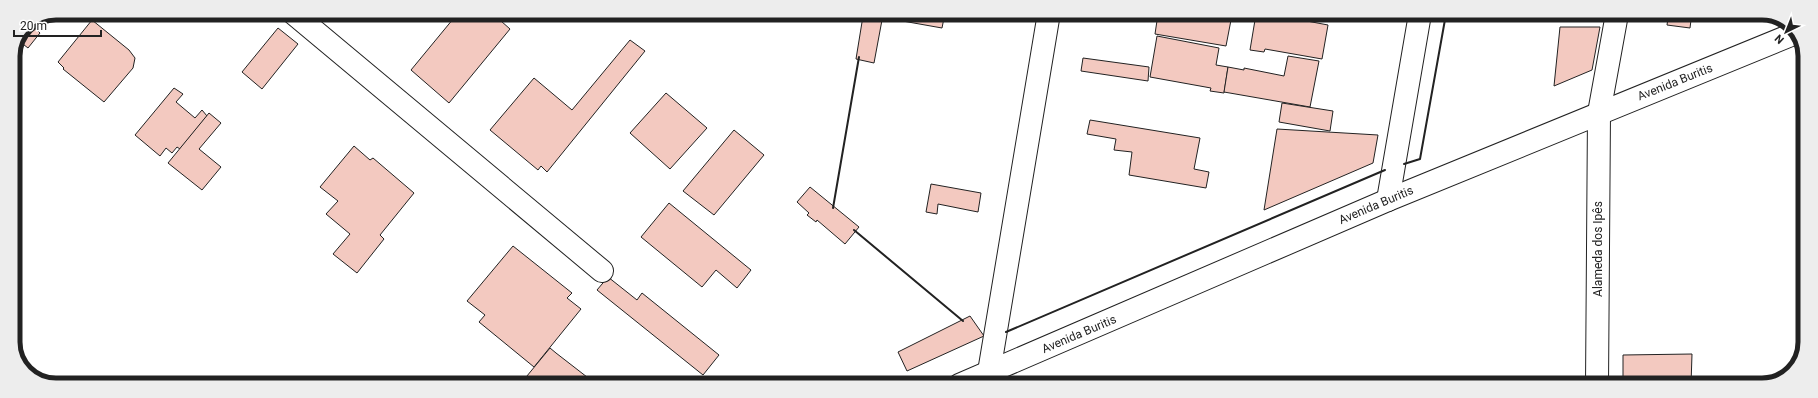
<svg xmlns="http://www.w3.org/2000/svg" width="1818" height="398" font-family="Roboto,sans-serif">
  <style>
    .building { fill: #f3c9c0; stroke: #222 }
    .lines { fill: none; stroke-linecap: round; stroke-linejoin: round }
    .street-casing { stroke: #222; stroke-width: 24 }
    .secondary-casing { stroke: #222; stroke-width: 24 }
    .street { stroke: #fff; stroke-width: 22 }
    .secondary { stroke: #fff; stroke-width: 22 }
    .wall { stroke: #222; stroke-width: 2 }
    .labels { text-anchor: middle; stroke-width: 3; stroke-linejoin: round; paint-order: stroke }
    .street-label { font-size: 12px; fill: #222; stroke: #fff }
    .rim { fill: none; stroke: #222; stroke-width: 5 }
  </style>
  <rect width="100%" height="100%" fill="#fff"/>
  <!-- building -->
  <g class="building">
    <path d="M458 13H492L510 29 449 103 411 70Z"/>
    <path d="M863 13H877L876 19 863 16Z"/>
    <path d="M881 13H945L942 28 880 17Z"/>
    <path d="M1158 14H1187L1201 16 1203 14H1238L1236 21 1231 20 1226 46 1155 34Z"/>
    <path d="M1256 14H1270L1328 25 1322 59 1265 49 1264 52 1250 50Z"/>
    <path d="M1345 14H1375L1374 19Z"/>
    <path d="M1652 14H1710V16L1704 15V21L1691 20 1690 28 1667 25 1668 18 1652 16Z"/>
    <path d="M51 15 38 31 40 33 28 48 19 41 26 25Z"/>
    <path d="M863 16 882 20 874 63 856 59Z"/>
    <path d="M92 20 129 50 135 58 133 68 104 102 63 69 64 68 58 62Z"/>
    <path d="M1560 27H1600L1592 70 1554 86Z"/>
    <path d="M278 28 298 44 262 89 242 72Z"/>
    <path d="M1157 36 1219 48 1216 65 1228 67 1224 93 1210 91 1211 88 1150 77Z"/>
    <path d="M630 40 645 51 547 172 541 166 538 170 490 130 534 78 572 110Z"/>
    <path d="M1288 56 1319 61 1310 107 1224 92 1228 67 1244 70V68L1284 76Z"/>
    <path d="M1083 58 1149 67 1148 81 1081 71Z"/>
    <path d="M174 88 183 94 176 102 195 118 202 110 207 116 180 149 177 147 172 153 166 148 160 156 135 135Z"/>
    <path d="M666 93 707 128 670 169 630 133Z"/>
    <path d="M1282 103 1333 111 1330 131 1279 122Z"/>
    <path d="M209 113 221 123 199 149 221 167 202 190 168 163Z"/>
    <path d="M1090 120 1200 138 1194 169 1209 172 1206 188 1129 175 1132 152 1114 150 1116 139 1087 134Z"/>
    <path d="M1277 129 1378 135 1373 163 1264 210Z"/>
    <path d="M734 130 764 155 714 215 683 191Z"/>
    <path d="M354 146 370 160 373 158 414 193 380 235 384 239 357 273 333 254 350 234 326 214 338 201 320 187Z"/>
    <path d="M931 184 981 193 978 212 938 204 937 214 926 212Z"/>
    <path d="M810 187 859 227 845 244 817 220 816 222 807 215 809 213 797 202Z"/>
    <path d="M669 203 751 270 737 288 716 270 702 287 641 237Z"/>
    <path d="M513 246 572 293 567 298 581 309 534 367 479 322 485 315 467 301Z"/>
    <path d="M608 277 637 300 642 293 719 355 703 375 597 290Z"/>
    <path d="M970 316 984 336 907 371 898 352Z"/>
    <path d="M550 348 556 353 596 384H526L522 382Z"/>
    <path d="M1692 354 1691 385H1623V355Z"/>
  </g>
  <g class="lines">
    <defs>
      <g id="street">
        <path d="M293 13 602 271"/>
        <path d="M1599 113 1617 14"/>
        <path d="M1388 200 1420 14"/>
        <path d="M989 372 1049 13"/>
      </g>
      <g id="secondary">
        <path d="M959 385 1388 200 1796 33"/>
        <path d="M1597 385 1599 113"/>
      </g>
    </defs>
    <!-- street casing -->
    <use href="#street" class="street-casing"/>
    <!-- secondary casing -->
    <use href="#secondary" class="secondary-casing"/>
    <!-- street -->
    <use href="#street" class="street"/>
    <!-- secondary -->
    <use href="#secondary" class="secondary"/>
    <!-- wall -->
    <g class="wall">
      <path d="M1404 164 1420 159 1446 14"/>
      <path d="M833 208 859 57"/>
      <path d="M854 230 963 321"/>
      <path d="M1006 332 1385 170"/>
    </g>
  </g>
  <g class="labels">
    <!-- street labels -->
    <g class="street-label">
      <text transform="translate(1675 82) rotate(-22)" y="4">Avenida Buritis</text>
      <text transform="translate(1376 205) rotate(-23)" y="4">Avenida Buritis</text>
      <text transform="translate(1598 249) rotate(-90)" y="4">Alameda dos Ipês</text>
      <text transform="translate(1079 334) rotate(-23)" y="4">Avenida Buritis</text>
    </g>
  </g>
  <!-- crop -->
  <path d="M0 0H1818V398H0ZM56 20H1762A36 36 0 0 1 1798 56V342A36 36 0 0 1 1762 378H56A36 36 0 0 1 20 342V56A36 36 0 0 1 56 20Z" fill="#ededed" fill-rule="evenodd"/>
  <path class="rim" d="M56 20H1762A36 36 0 0 1 1798 56V342A36 36 0 0 1 1762 378H56A36 36 0 0 1 20 342V56A36 36 0 0 1 56 20Z"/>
  <!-- north arrow -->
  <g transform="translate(1786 32) rotate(223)" stroke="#ffffff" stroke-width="3" paint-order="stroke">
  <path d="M0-3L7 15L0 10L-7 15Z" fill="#222222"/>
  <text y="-6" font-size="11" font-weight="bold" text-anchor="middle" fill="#222222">N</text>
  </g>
  <!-- scale -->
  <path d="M14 30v6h87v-6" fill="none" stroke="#222222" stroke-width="2"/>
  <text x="20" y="30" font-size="12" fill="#222222" stroke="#ffffff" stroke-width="3" paint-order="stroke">20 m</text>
</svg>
